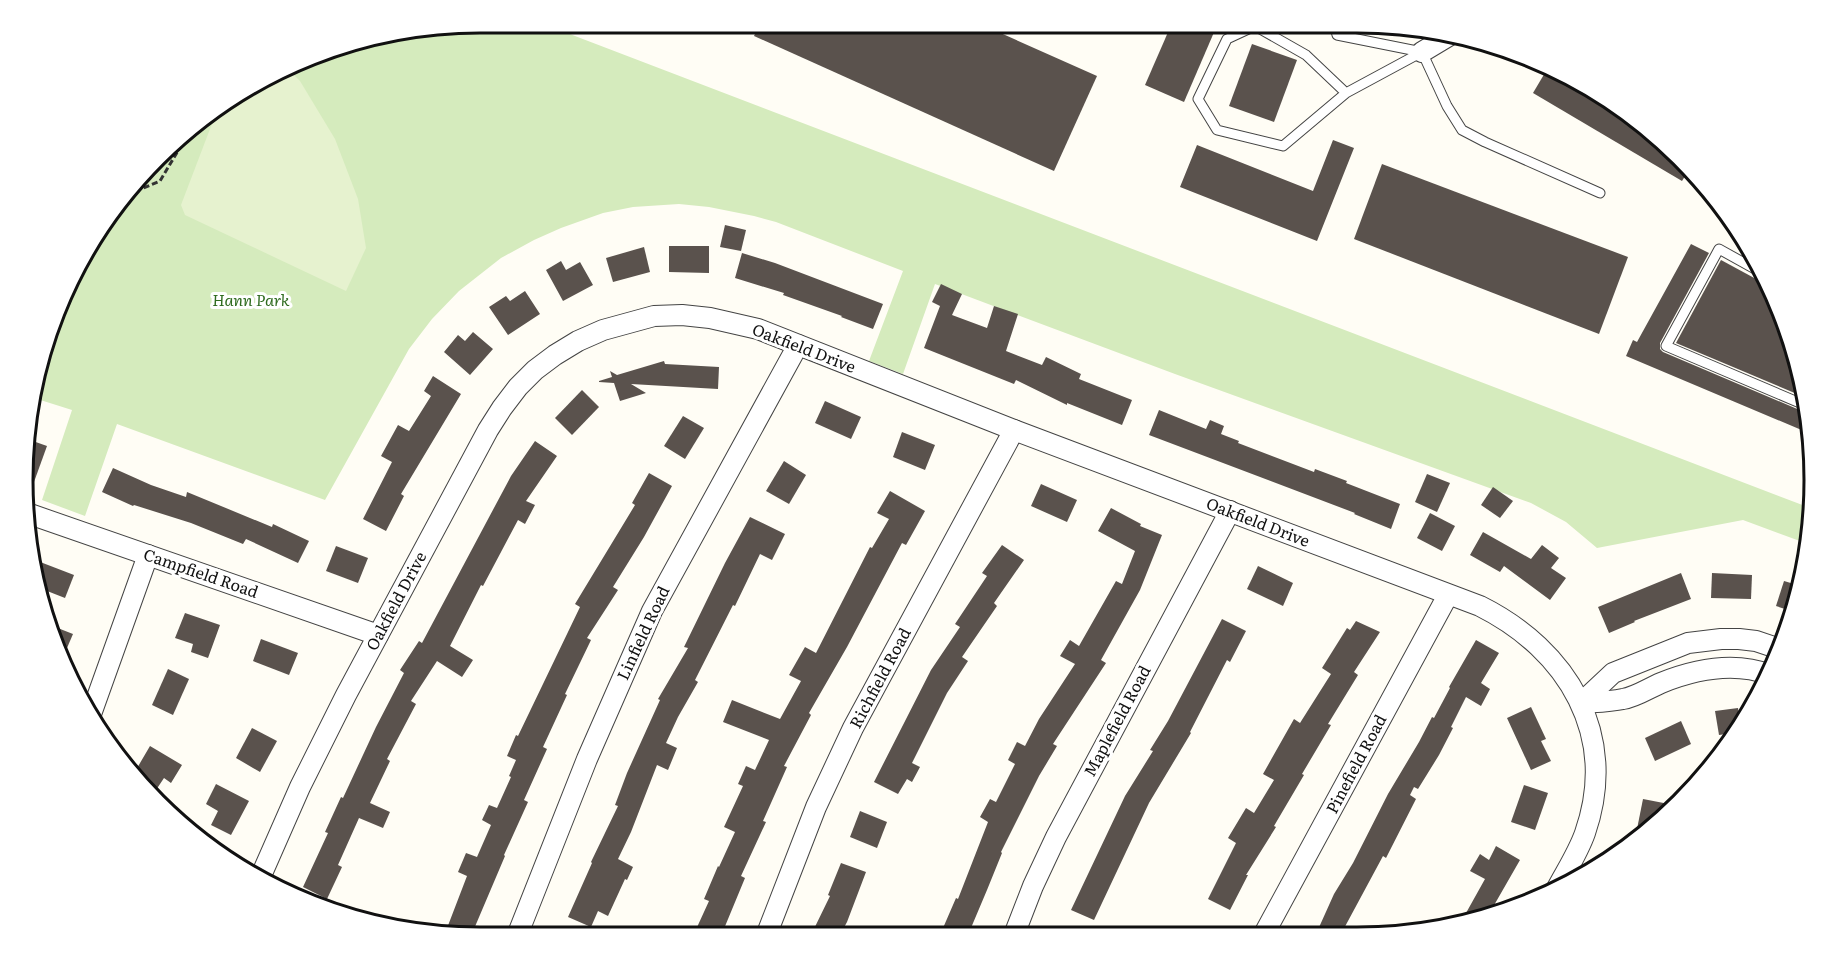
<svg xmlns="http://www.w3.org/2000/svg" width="1837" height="960" font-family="Literata,serif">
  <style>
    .green { fill: #d5ebbd }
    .pitch { fill: #e6f2cf }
    .building { fill: #5a524d }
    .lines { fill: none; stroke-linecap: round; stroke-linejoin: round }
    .lane-casing { stroke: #444; stroke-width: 11 }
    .street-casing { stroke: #444; stroke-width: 22 }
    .path { stroke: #333; stroke-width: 3; stroke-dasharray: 6 3; stroke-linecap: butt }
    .lane { stroke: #fff; stroke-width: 9 }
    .street { stroke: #fff; stroke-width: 20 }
    .labels { text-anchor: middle; stroke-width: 6; stroke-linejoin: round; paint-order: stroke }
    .park-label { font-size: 16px; font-style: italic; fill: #2f6b1f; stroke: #fff }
    .street-label { font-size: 16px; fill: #111; stroke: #fff }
    .rim { fill: none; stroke: #111; stroke-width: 3 }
  </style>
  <rect width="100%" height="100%" fill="#fffdf5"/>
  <!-- green -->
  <path class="green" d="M480 23H541L1813 509 1808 544 1743 520 1597 548 1566 522 1531 503 1175 374 935 284 903 374 869 361 903 271 776 222 754 216 709 207 679 204 633 207 603 213 561 228 534 240 501 258 459 291 432 319 409 349 325 500 117 424 85 516 42 500 72 410 34 398 38 362 99 226 201 117 333 47Z"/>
  <!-- pitch -->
  <path class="pitch" d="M289 70 300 81 335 139 358 199 366 248 346 291 185 215 181 205 218 108Z"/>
  <!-- building -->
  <g class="building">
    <path d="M760 23H978L1097 76 1054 171 754 36Z"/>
    <path d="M1172 23H1218L1184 102 1145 85Z"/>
    <path d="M1252 44 1297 60 1274 122 1229 106Z"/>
    <path d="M1549 66 1560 70 1636 117 1690 168 1682 181 1533 93Z"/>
    <path d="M1333 140 1354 148 1317 241 1180 187 1197 145 1313 191Z"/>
    <path d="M1382 164 1628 257 1599 334 1354 239Z"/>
    <path d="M725 225 746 230 741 251 720 247Z"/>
    <path d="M1691 244 1709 253 1660 343V349L1663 352 1809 414 1811 434 1626 356 1633 340 1637 342Z"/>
    <path d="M669 246H709V273L669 272Z"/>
    <path d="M644 247 650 272 613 282 606 258Z"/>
    <path d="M742 253 775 263 883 304 873 329 841 317 842 316 783 295 784 293 735 278Z"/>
    <path d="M1721 260 1769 286 1790 333 1802 385 1797 394 1676 343Z"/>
    <path d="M561 261 566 270 580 262 593 285 563 301 546 270Z"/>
    <path d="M941 284 962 294 952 315 987 328 994 306 1018 314 1006 351 1042 365 1046 357 1081 374 1079 379 1132 400 1122 425 1067 403V405L1016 380 1014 384 924 348 940 306 932 302Z"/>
    <path d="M525 291 540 314 508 335 489 307 506 296 510 301Z"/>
    <path d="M473 332 493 349 470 375 444 352 458 335 465 341Z"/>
    <path d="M664 361 665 364 719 367 718 389 631 384 646 393 620 401 614 383 599 382V381L612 377 610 371 617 375Z"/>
    <path d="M433 376 461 394 401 494 404 496 386 531 363 519 392 462 381 456 398 425 409 431 431 396 424 391Z"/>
    <path d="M582 390 599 407 572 435 555 418Z"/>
    <path d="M825 401 861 417 851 439 815 423Z"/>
    <path d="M1159 410 1206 429 1210 420 1224 426 1221 434 1239 441 1238 443 1314 472 1315 469 1347 481 1346 483 1400 504 1391 529 1354 514 1355 513 1149 435Z"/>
    <path d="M683 416 704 428 685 459 664 446Z"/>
    <path d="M902 432 935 445 925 470 893 457Z"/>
    <path d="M30 440 47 446 30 493 25 492Z"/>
    <path d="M535 441 557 456 526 501 535 505 525 524 518 520 483 586 481 585 450 646 473 660 462 677 437 661 411 701 416 704 387 759 390 761 370 803 390 812 383 828 359 818 338 865 342 867 327 899 303 887 328 833 325 832 341 797 343 798 376 727 404 673 400 670 419 641 422 643 511 476Z"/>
    <path d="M784 461 806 475 789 504 766 491Z"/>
    <path d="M113 468 151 485 186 497 187 492 272 527 273 524 309 541 298 563 246 539 243 544 191 523 134 505 133 506 102 492Z"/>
    <path d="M649 473 672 486 644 537 613 587 618 590 587 638 591 640 565 694 567 695 543 747 547 749 524 800 528 802 504 855 505 856 471 936H444L467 876 458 872 466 853 477 857 491 825 482 820 489 805 497 808 511 777 509 776 516 760 507 756 516 735 518 736 580 607 575 604 635 505 632 503Z"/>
    <path d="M1427 474 1450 483 1437 512 1415 502Z"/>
    <path d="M1041 484 1077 500 1067 522 1031 506Z"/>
    <path d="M1493 487 1513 501 1500 518 1481 505Z"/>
    <path d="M890 491 925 511 906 545 902 543 847 647 809 713 811 715 784 766 787 767 763 821 766 822 741 876 745 878 721 936H693L709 901 704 899 718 866 719 867 735 832 724 827 743 786 738 784 746 766 755 770 769 740 723 722 732 700 780 719 801 681 789 675 805 647 816 653 870 547 872 548 889 519 877 513Z"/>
    <path d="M1111 508 1141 524 1140 526 1162 535 1140 590 1101 660 1106 663 1053 744 1057 746 1039 776 1001 852 1002 853 987 890 968 935H940L956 898 958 899 988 822 980 817 990 799 996 802 1015 764 1008 760 1017 742 1025 746 1039 719 1075 664 1060 656 1070 640 1079 646 1116 581 1122 584 1135 551 1098 531Z"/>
    <path d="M1430 513 1455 526 1442 551 1417 538Z"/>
    <path d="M750 517 785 534 772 560 760 554 735 606 733 605 695 680 698 682 678 717 666 743 677 748 668 770 657 765 631 832 618 859 633 867 627 880 625 879 608 916 598 911 591 927 568 917 592 863 591 862 618 806 615 805 627 773 660 700 658 699 688 648 684 647 725 563Z"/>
    <path d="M1483 532 1531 559 1542 545 1559 558 1551 568 1566 578 1550 600 1504 566 1500 572 1470 555Z"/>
    <path d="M1002 545 1024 560 994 603 997 606 962 657 968 661 947 693 912 763 920 767 912 782 907 779 898 794 874 782 931 670 960 627 955 624 987 576 982 573Z"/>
    <path d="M336 546 368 558 358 583 326 571Z"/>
    <path d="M35 560 74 575 65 598 42 589Z"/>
    <path d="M1258 566 1293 583 1283 606 1247 589Z"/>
    <path d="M1681 573 1691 599 1634 621 1635 622 1609 633 1598 607Z"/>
    <path d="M1712 573 1752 575 1751 599 1711 598Z"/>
    <path d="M1784 581 1801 586 1799 599 1794 612 1776 606Z"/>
    <path d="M185 613 220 625 208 658 191 652 193 644 175 638Z"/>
    <path d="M1222 619 1246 631 1230 662 1227 660 1190 732 1191 733 1149 803 1094 920 1071 910 1125 796 1153 751 1150 750 1168 721Z"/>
    <path d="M1356 621 1380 632 1354 672 1358 675 1328 724 1331 725 1302 774 1304 775 1274 826 1276 827 1246 875H1248L1230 910 1208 899 1236 843 1228 838 1246 808 1254 813 1274 780 1263 774 1294 719 1300 723 1331 674 1322 668 1347 628 1350 630Z"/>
    <path d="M50 625 73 634 61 662 57 655Z"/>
    <path d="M261 639 298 653 289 675 253 661Z"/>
    <path d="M1476 640 1499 653 1481 683 1490 689 1481 706 1466 697 1451 727 1453 728 1439 755 1418 789 1414 787 1410 795 1416 799 1386 858 1383 856 1341 934H1316L1334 894 1353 863 1388 794 1419 742 1432 717 1434 718 1450 688 1449 687Z"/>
    <path d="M168 669 189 679 173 715 152 705Z"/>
    <path d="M1531 707 1546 739 1541 741 1551 761 1531 770 1507 718Z"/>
    <path d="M1738 708 1740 723 1733 733 1719 735 1715 711Z"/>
    <path d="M1681 721 1691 744 1655 761 1645 738Z"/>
    <path d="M252 728 277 741 260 772 236 758Z"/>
    <path d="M150 746 182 765 171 783 164 778 156 790 133 775Z"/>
    <path d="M216 784 249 801 231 835 211 825 218 811 206 804Z"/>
    <path d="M1524 785 1548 793 1535 830 1511 822Z"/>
    <path d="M1643 799 1674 805 1635 839Z"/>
    <path d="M860 811 887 822 877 848 850 837Z"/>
    <path d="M1496 846 1520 860 1489 914 1461 922 1485 879 1470 871 1480 854 1489 860Z"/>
    <path d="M841 863 866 872 847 922 840 935H811L830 896 828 895Z"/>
  </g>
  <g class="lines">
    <defs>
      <g id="lane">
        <path d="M1334 23 1337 35 1422 52"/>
        <path d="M1422 52 1447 106 1462 130 1485 142 1600 193"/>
        <path d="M1346 93 1283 146 1217 130 1198 99 1227 39 1255 26 1306 55 1346 93 1422 52"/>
        <path d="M1764 274 1719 249 1666 346 1807 406"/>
      </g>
      <g id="street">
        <path d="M1422 52 1452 34"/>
        <path d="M24 512 378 635"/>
        <path d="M1581 703 1613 673 1688 643 1721 639H1739L1756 641 1780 649"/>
        <path d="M1581 703C1594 702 1609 702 1623 699 1636 697 1649 688 1661 683 1696 669 1734 661 1770 675"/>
        <path d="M90 717 148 555"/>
        <path d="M260 878 300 787 346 695 488 430 502 408 518 387 535 370 555 355 578 341 603 330 654 316 682 315 710 318 758 329 1014 430 1480 606C1568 650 1619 735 1585 833 1578 853 1566 871 1556 890"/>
        <path d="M1264 934 1448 595"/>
        <path d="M1014 935 1033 886 1056 837 1230 511"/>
        <path d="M517 936 587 759 652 611 798 345"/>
        <path d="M766 936 816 807 853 728 1014 430"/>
      </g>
    </defs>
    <!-- lane casing -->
    <use href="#lane" class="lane-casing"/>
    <!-- street casing -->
    <use href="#street" class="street-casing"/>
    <!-- path -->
    <path class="path" d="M135 188 141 189 160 181 191 129"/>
    <!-- lane -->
    <use href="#lane" class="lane"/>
    <!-- street -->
    <use href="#street" class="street"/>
  </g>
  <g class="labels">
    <!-- park labels -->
    <g class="park-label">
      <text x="251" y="306">Hann Park</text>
    </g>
    <!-- street labels -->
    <g class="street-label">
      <text transform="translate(804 348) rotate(21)" y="6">Oakfield Drive</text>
      <text transform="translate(1258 522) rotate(21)" y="6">Oakfield Drive</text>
      <text transform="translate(201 573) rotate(19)" y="6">Campfield Road</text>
      <text transform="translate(396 601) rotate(-62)" y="6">Oakfield Drive</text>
      <text transform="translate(643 633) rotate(-65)" y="6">Linfield Road</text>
      <text transform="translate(880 678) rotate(-62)" y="6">Richfield Road</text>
      <text transform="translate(1117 721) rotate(-62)" y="6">Maplefield Road</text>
      <text transform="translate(1356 764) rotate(-62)" y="6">Pinefield Road</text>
    </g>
  </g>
  <!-- crop -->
  <path d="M0 0H1837V960H0ZM480 33H1357A447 447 0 0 1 1804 480V480A447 447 0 0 1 1357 927H480A447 447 0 0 1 33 480V480A447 447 0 0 1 480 33Z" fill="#fff" fill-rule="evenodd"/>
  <path class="rim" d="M480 33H1357A447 447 0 0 1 1804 480V480A447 447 0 0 1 1357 927H480A447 447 0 0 1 33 480V480A447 447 0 0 1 480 33Z"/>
</svg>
